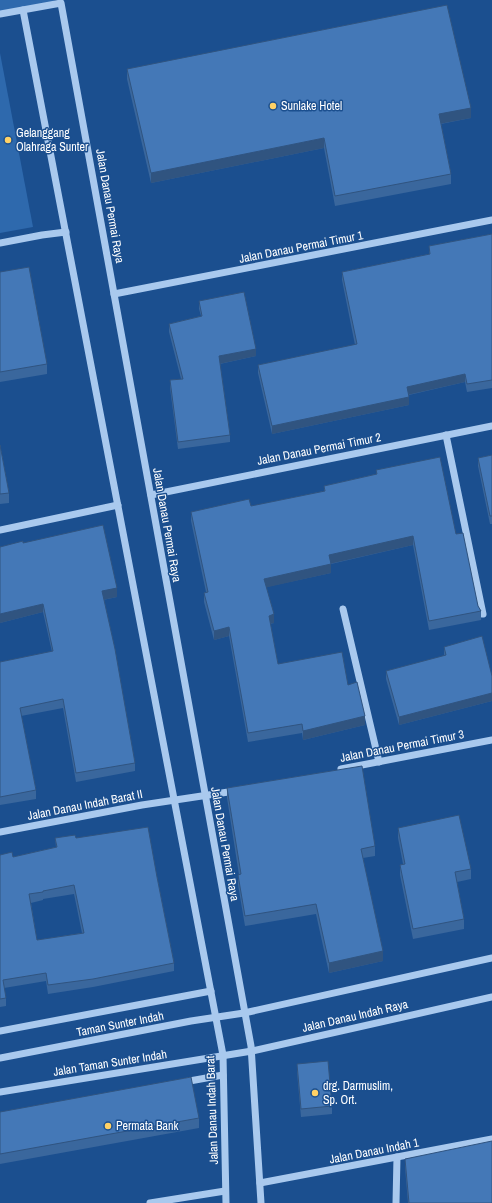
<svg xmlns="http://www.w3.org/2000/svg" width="492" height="1203" font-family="'Archivo Narrow',sans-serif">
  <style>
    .green { fill: #2e69ad }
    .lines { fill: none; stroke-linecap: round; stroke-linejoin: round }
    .minor { stroke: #a9c9ee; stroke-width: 7 }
    .wall { fill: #3a679d; fill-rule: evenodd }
    .shaded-wall { fill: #305480 }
    .building { fill: #4478b7; stroke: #305480; fill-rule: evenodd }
    .poi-dot { fill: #ffd166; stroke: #1b4f8f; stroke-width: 1.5 }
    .labels { text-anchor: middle; stroke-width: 3; stroke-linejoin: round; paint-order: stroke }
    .poi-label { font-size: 12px; fill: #fff; stroke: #1b4f8f; text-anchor: start }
    .street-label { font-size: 12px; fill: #fff; stroke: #1b4f8f }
  </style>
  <rect width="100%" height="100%" fill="#1b4f8f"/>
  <!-- green -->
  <g class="green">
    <path d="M0 0H53L61 3 0 14Z"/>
    <path d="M0 53 33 227 0 233Z"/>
  </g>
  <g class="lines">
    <!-- minor -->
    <g class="minor">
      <path d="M23 10 223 1055 226 1203"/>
      <path d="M0 14 61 3 251 1046 261 1203"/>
      <path d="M0 243 42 235 66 232"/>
      <path d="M114 294 492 220"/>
      <path d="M446 435 483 614"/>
      <path d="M151 495 492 426"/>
      <path d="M0 530 118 505"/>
      <path d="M343 609 379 762"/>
      <path d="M341 769 492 740"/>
      <path d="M0 832 142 805 235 791"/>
      <path d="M0 1031 211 991"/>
      <path d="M0 1058 191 1021 244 1013 492 958"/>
      <path d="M184 1082 223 1075"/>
      <path d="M0 1092 252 1051 492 997"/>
      <path d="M260 1183 492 1139"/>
      <path d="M150 1203 225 1191"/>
      <path d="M396 1203 397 1157"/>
    </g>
  </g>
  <!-- wall -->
  <g class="wall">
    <path d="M127 69 471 118 441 124 451 174V184L335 206 324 148 151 183 127 79Z"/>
    <path d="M492 234V388L467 392 465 382 409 395V405L272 434 258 373V365L355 345 342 280V272L429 254V246Z"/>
    <path d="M0 272 47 364V374L0 382Z"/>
    <path d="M199 301 256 356 220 364 230 435V442L178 449 170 388V380L181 379 169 332V324L201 316 199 309Z"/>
    <path d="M0 445 9 493V503L0 504Z"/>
    <path d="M492 455V524H490L478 466V458Z"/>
    <path d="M376 470 456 534 478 606 481 611V620L429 630 413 545 331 564V573L266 587 274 623 270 624 278 664 348 685 365 725 303 740 302 733 248 742 229 636 214 640 204 602V593L206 592 191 521V512L251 506 324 491V486L376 474Z"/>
    <path d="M23 543 117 597 103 600 135 763V771L76 782 63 708 21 716 36 790V799L0 805V662L52 652 43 612 0 623V547Z"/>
    <path d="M444 647 492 676V701L399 725 386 679V671L444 656Z"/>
    <path d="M227 788 375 846V856L363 858 383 961 329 973 316 914 245 926 238 885V875H239L227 798Z"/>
    <path d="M398 828 471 869V879L457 882 464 919V929L413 939 400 875V865L403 864 398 838Z"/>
    <path d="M55 838H76L157 877 174 963V971L93 987 48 994 46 981 4 988 6 998V1006L0 1007V855L13 857 56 847ZM74 894 82 933 37 940 31 903 43 900V899Z"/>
    <path d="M297 1064 332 1106V1114L301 1117 297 1072Z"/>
    <path d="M0 1112 199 1118V1128L0 1164Z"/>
    <path d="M405 1159 492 1203H408L405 1167Z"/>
  </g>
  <!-- shaded-wall -->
  <g class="shaded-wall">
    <path d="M471 108V118L439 124V114Z"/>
    <path d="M324 138V148L151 183V173Z"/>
    <path d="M256 349V356L219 364V356Z"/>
    <path d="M465 374V382L407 395V387Z"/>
    <path d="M409 397V405L272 434V426Z"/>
    <path d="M413 536V545L329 564V555Z"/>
    <path d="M331 564V573L264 588V579Z"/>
    <path d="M117 588V597L102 600V591Z"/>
    <path d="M43 604V612L0 623V614Z"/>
    <path d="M274 614V623L269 624V616Z"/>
    <path d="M229 627V636L214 640V631Z"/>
    <path d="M492 693V701L399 725V717Z"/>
    <path d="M365 716V725L303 740V731Z"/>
    <path d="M383 951V961L329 973V963Z"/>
  </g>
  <!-- building -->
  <g class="building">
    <path d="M447 5 471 108 439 114 451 174 335 196 324 138 151 173 127 69Z"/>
    <path d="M492 234V380L467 384 465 374 407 387 409 397 272 426 258 365 357 344 342 272 430 254 429 246Z"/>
    <path d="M29 267 47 364 0 372V272Z"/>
    <path d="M244 292 256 349 219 356 230 435 178 442 170 380 183 379 169 324 202 316 199 301Z"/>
    <path d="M0 445 9 493 0 494Z"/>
    <path d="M492 455V516H490L478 458Z"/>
    <path d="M440 457 456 534 463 533 478 606 481 611 429 621 413 536 329 555 331 564 264 579 274 614 269 616 278 664 342 652 348 685 357 682 365 716 303 731 302 724 248 733 229 627 214 631 204 593 208 592 191 512 249 499 251 506 325 491 324 486 377 474 376 470Z"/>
    <path d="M103 525 117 588 102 591 115 649 135 763 76 773 63 699 20 708 36 790 0 797V662L53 651 43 604 0 614V547L23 541V543Z"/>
    <path d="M482 636 492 676V693L399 717 386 671 446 655 444 647Z"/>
    <path d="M362 766 375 846 361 849 383 951 329 963 316 904 245 916 238 875 241 874 227 788Z"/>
    <path d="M459 815 471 869 455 872 464 919 413 929 400 865 405 864 398 828Z"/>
    <path d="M148 827 157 877 174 963 93 979 48 985 46 973 3 980 6 998 0 999V855L12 852 13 857 57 847 55 838 75 835 76 838ZM74 885 84 933 37 940 29 894 43 892V891Z"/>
    <path d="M328 1061 332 1106 301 1109 297 1064Z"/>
    <path d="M191 1077 199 1118 0 1154V1112Z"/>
    <path d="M492 1141V1203H409L405 1159Z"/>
  </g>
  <!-- markers -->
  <g class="poi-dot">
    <circle cx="273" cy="106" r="4"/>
    <circle cx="8" cy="140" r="4"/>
    <circle cx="315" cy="1093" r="4"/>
    <circle cx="108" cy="1126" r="4"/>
  </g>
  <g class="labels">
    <!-- poi labels -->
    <g class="poi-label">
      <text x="281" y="110">Sunlake Hotel</text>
      <text x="16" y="137">Gelanggang<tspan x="16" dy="14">Olahraga Sunter</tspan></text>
      <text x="323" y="1090">drg. Darmuslim,<tspan x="323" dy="14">Sp. Ort.</tspan></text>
      <text x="116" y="1130">Permata Bank</text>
    </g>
    <!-- street labels -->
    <g class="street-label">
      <text transform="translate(110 206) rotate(80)" y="4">Jalan Danau Permai Raya</text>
      <text transform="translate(301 247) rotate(-11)" y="4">Jalan Danau Permai Timur 1</text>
      <text transform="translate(319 449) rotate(-11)" y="4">Jalan Danau Permai Timur 2</text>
      <text transform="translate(167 525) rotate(80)" y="4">Jalan Danau Permai Raya</text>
      <text transform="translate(402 746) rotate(-11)" y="4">Jalan Danau Permai Timur 3</text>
      <text transform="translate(85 805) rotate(-11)" y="4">Jalan Danau Indah Barat II</text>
      <text transform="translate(225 844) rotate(80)" y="4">Jalan Danau Permai Raya</text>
      <text transform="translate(355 1016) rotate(-13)" y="4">Jalan Danau Indah Raya</text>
      <text transform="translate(120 1024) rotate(-11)" y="4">Taman Sunter Indah</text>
      <text transform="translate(110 1063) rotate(-9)" y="4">Jalan Taman Sunter Indah</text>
      <text transform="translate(212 1110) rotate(-92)" y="4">Jalan Danau Indah Barat</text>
      <text transform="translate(374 1151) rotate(-11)" y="4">Jalan Danau Indah 1</text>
    </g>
  </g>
</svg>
